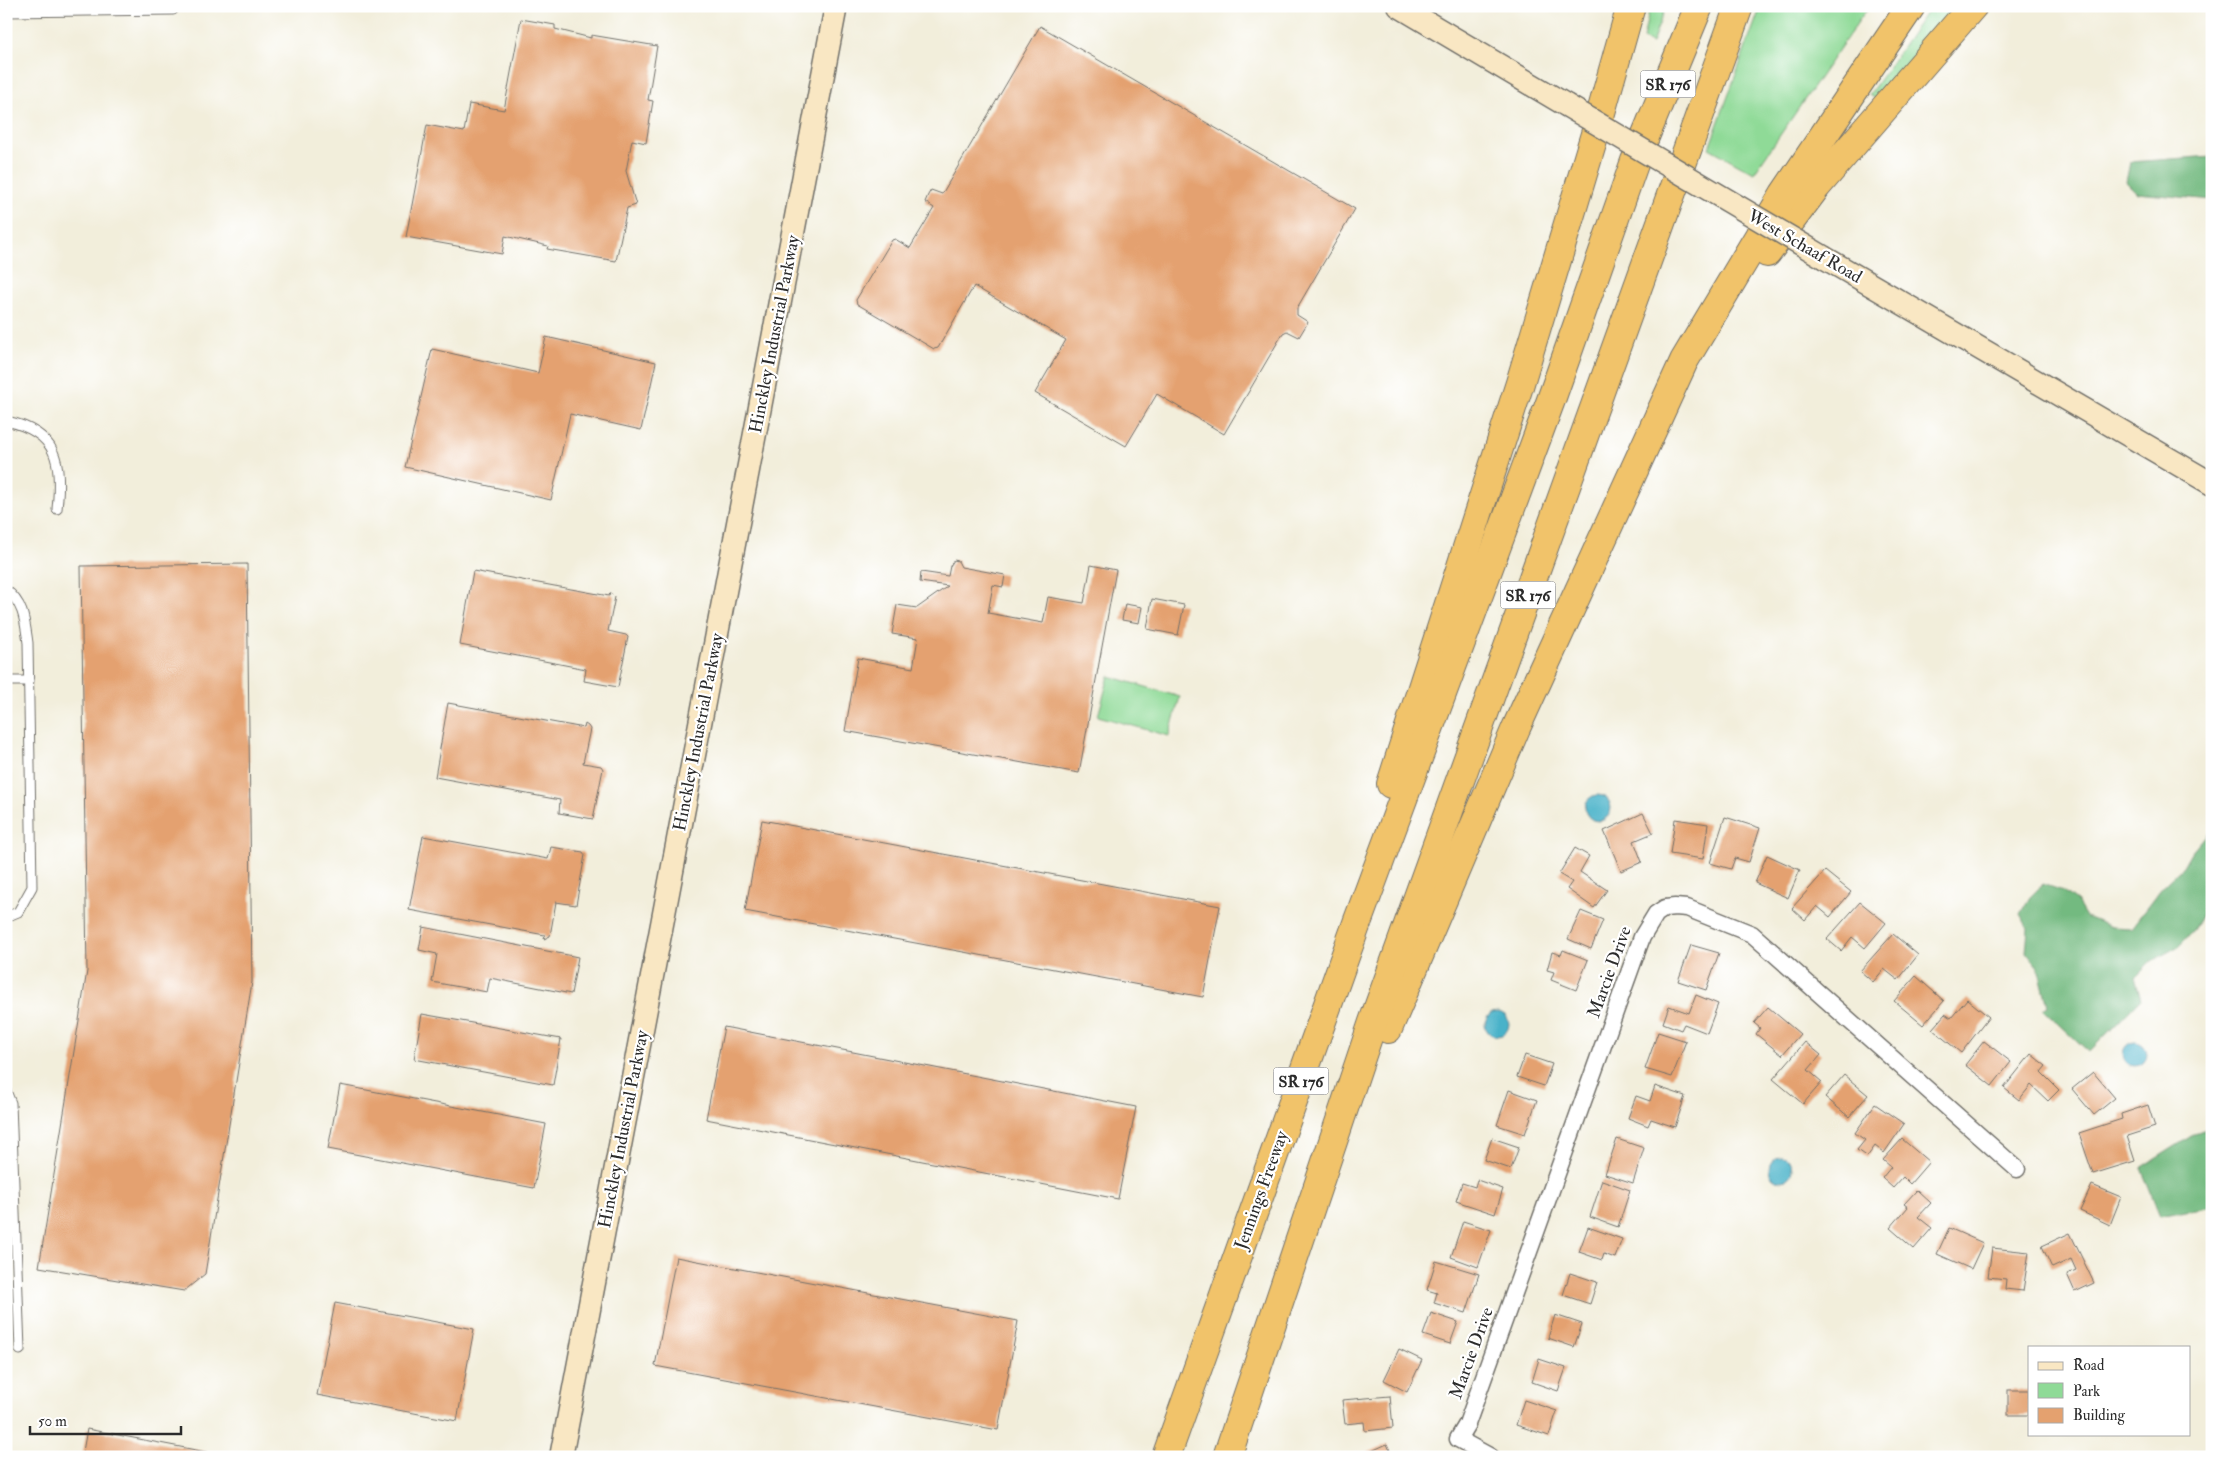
<svg xmlns="http://www.w3.org/2000/svg" width="2218" height="1463" font-family="'IM FELL Double Pica',serif">
  <style>
    .green { fill: #8fda97; stroke: #5d8261 }
    .forest { fill: #73ba80; stroke: #4f7256 }
    .water { fill: #4ab2c9; stroke: #3a6e7a }
    .building { fill: #e4a16f }
    .lines { fill: none; stroke-linecap: round; stroke-linejoin: round }
    .lane-casing { stroke: #716f69; stroke-width: 11 }
    .street-casing { stroke: #716f69; stroke-width: 19 }
    .secondary-casing { stroke: #716f69; stroke-width: 25 }
    .highway-casing { stroke: #716f69; stroke-width: 30 }
    .lane { stroke: #fff; stroke-width: 9 }
    .street { stroke: #fff; stroke-width: 16 }
    .secondary { stroke: #f9e7c3; stroke-width: 22 }
    .highway { stroke: #f1c36a; stroke-width: 28 }
    .secondary-bridge-casing { stroke: #716f69; stroke-width: 25; stroke-linecap: butt }
    .secondary-bridge { stroke: #f9e7c3; stroke-width: 22 }
    .labels { text-anchor: middle; stroke-width: 4.5; stroke-linejoin: round; paint-order: stroke }
    .shield { fill: #fff; stroke: #6b6b6b; stroke-width: 1 }
    .shield-label { font-size: 16px; font-weight: bold; fill: #2b2b2b }
    .street-label { font-size: 18px; fill: #2b2b2b; stroke: #fff }
  </style>
  <rect width="100%" height="100%" fill="#fff"/>
  <filter id="ink" filterUnits="userSpaceOnUse"><feTurbulence type="fractalNoise" baseFrequency=".02" numOctaves="2"/><feDisplacementMap in="SourceGraphic" scale="10" xChannelSelector="R" yChannelSelector="G"/><feConvolveMatrix kernelMatrix="1 2 1 2 8 2 1 2 1" color-interpolation-filters="sRGB"/></filter>
  <filter id="wash" filterUnits="userSpaceOnUse"><feTurbulence type="fractalNoise" baseFrequency=".0096" numOctaves="4" result="noise"/><feDisplacementMap in="SourceGraphic" scale="20" xChannelSelector="R" yChannelSelector="G"/><feGaussianBlur stdDeviation="1.12" result="paint"/><feColorMatrix in="noise" values="0 0 0 0 0 0 0 0 0 0 0 0 0 0 0 0 0 1.4 0 .05"/><feComposite in="paint" operator="in"/></filter>
  <g filter="url(#wash)">
    <rect width="100%" height="100%" fill="#f2eedb"/>
    <!-- green -->
    <g class="green">
      <path d="M1650 6H1666L1652 43 1643 39Z"/>
      <path d="M1761 6H1869L1754 173 1709 148Z"/>
      <path d="M1931 6H1963L1878 100 1869 95Z"/>
      <path d="M1109 676 1180 697 1169 736 1098 716Z"/>
    </g>
    <!-- forest -->
    <g class="forest">
      <path d="M2212 156V200L2137 193 2126 182 2130 162Z"/>
      <path d="M2212 828V896L2193 931 2179 946 2150 962 2135 977 2141 999 2089 1052 2043 1009 2048 1006 2038 967 2026 952 2028 928 2020 914 2030 897 2043 884 2063 891 2077 902 2086 917 2111 927 2131 928 2164 885 2183 867 2191 853Z"/>
      <path d="M2212 1123V1206L2160 1216 2141 1168Z"/>
    </g>
    <!-- water -->
    <g class="water">
      <circle cx="1598" cy="808" r="13"/>
      <circle cx="1497" cy="1024" r="12"/>
      <circle cx="2135" cy="1054" r="12"/>
      <circle cx="1781" cy="1169" r="12"/>
    </g>
    <g id="blocks">
      <!-- building -->
      <g class="building">
        <path d="M521 19 555 25V29L591 38V35L657 46 648 100 653 101 646 143 632 140 626 171 636 205 627 208 616 261 547 249 548 246 505 236 502 254 406 237 427 125 464 132 469 104 504 110Z"/>
        <path d="M1040 26 1355 209 1297 308V315L1308 322 1299 337 1287 331 1283 333 1224 434 1157 394 1126 446 1035 393 1066 340 974 286 938 348 934 349 857 304 856 300 892 240 895 239 910 248 934 208 925 202 928 195 931 190 942 194Z"/>
        <path d="M546 337 656 362 641 430 570 414 551 500 405 467 432 349 538 373Z"/>
        <path d="M954 560 958 561 961 567 1005 575 1003 587 993 585 988 613 1043 623 1048 597 1084 603 1091 565 1116 570 1079 773 845 731 858 658 913 668 918 638 892 634 897 605 917 608 948 586 920 582 921 572 948 576 950 566Z"/>
        <path d="M247 564 252 982 205 1274 184 1291 39 1267 87 971 81 566Z"/>
        <path d="M473 571 609 596 610 593 613 595 615 597 608 631 626 635 628 637 618 687 584 681 586 669 460 645Z"/>
        <path d="M1152 599 1184 605 1178 635 1147 629Z"/>
        <path d="M1125 604 1142 607 1139 623 1122 620Z"/>
        <path d="M448 703 584 728 585 724 588 726 590 729 583 763 601 766 603 769 593 819 559 813 560 800 435 777Z"/>
        <path d="M1643 813 1653 833 1634 841 1642 862 1621 871 1604 831Z"/>
        <path d="M1725 817 1760 828 1749 862 1735 858 1731 869 1710 863Z"/>
        <path d="M1675 819 1708 824 1703 859 1670 854Z"/>
        <path d="M762 820 1220 906 1203 997 745 911Z"/>
        <path d="M423 836 548 859 551 847 583 852 585 855 576 905 556 902 550 936 544 939 545 935 409 910Z"/>
        <path d="M1575 848 1589 856 1580 872 1607 890 1594 908 1567 889 1572 882 1559 874Z"/>
        <path d="M1767 855 1800 870 1788 898 1755 883Z"/>
        <path d="M1825 871 1851 892 1830 917 1817 906 1805 920 1792 908Z"/>
        <path d="M1860 902 1886 923 1865 948 1852 937 1841 951 1827 939Z"/>
        <path d="M1581 911 1603 920 1591 949 1568 939Z"/>
        <path d="M423 927 578 957 571 994 490 978 487 992 432 982 437 954 419 950Z"/>
        <path d="M1893 934 1918 955 1898 980 1884 969 1873 982 1860 971Z"/>
        <path d="M1691 945 1719 953 1706 990 1678 981Z"/>
        <path d="M1563 950 1588 960 1576 990 1551 980 1554 972 1547 970 1552 952 1561 955Z"/>
        <path d="M1916 976 1944 1001 1923 1025 1894 1001Z"/>
        <path d="M1696 995 1718 1004 1707 1033 1684 1024 1681 1030 1663 1023 1669 1006 1689 1013Z"/>
        <path d="M1967 999 1989 1017 1961 1053 1932 1029 1945 1014 1951 1018Z"/>
        <path d="M1768 1007 1800 1034 1782 1055 1756 1034 1760 1028 1754 1023Z"/>
        <path d="M422 1014 561 1039 553 1085 414 1059Z"/>
        <path d="M724 1027 1136 1107 1118 1199 706 1119Z"/>
        <path d="M1658 1032 1686 1041 1672 1077 1645 1069Z"/>
        <path d="M1984 1041 2011 1062 1992 1086 1965 1065Z"/>
        <path d="M1805 1042 1821 1055 1808 1070 1822 1082 1803 1104 1773 1079Z"/>
        <path d="M2031 1054 2046 1066 2041 1072 2059 1090 2048 1101 2031 1085 2019 1100 2004 1088Z"/>
        <path d="M1525 1055 1552 1064 1544 1086 1517 1077Z"/>
        <path d="M2093 1072 2115 1098 2094 1115 2072 1089Z"/>
        <path d="M1844 1075 1868 1095 1849 1117 1825 1097Z"/>
        <path d="M340 1085 546 1124 534 1188 328 1149Z"/>
        <path d="M1655 1086 1685 1096 1675 1127 1651 1119 1648 1126 1628 1118 1636 1096 1650 1101Z"/>
        <path d="M1509 1090 1537 1100 1525 1134 1497 1125Z"/>
        <path d="M1875 1104 1904 1124 1884 1153 1875 1146 1867 1157 1857 1150 1865 1140 1855 1133Z"/>
        <path d="M2148 1105 2155 1127 2127 1136 2135 1161 2093 1174 2079 1133 2122 1119 2121 1114Z"/>
        <path d="M1492 1138 1519 1147 1511 1169 1484 1160Z"/>
        <path d="M1617 1139 1644 1148 1633 1183 1605 1174Z"/>
        <path d="M1902 1139 1929 1162 1910 1184 1903 1177 1893 1188 1882 1178 1891 1167 1883 1160Z"/>
        <path d="M1477 1180 1503 1189 1495 1214 1456 1201 1462 1183 1475 1187Z"/>
        <path d="M1602 1180 1630 1190 1618 1227 1590 1217Z"/>
        <path d="M2092 1185 2121 1197 2110 1225 2080 1211Z"/>
        <path d="M1917 1190 1931 1203 1918 1217 1932 1228 1914 1249 1890 1228 1908 1207 1904 1204Z"/>
        <path d="M1463 1221 1491 1230 1478 1267 1451 1257Z"/>
        <path d="M1588 1227 1622 1239 1615 1258 1604 1254 1602 1260 1579 1252Z"/>
        <path d="M1949 1228 1983 1243 1971 1269 1937 1254Z"/>
        <path d="M2070 1233 2094 1283 2075 1292 2067 1274 2076 1270 2071 1259 2052 1268 2042 1246Z"/>
        <path d="M1992 1248 2029 1252 2023 1291 2005 1289 2006 1279 1988 1277Z"/>
        <path d="M676 1257 1018 1321 998 1430 655 1366Z"/>
        <path d="M1436 1261 1479 1274 1466 1313 1434 1303 1437 1293 1427 1290Z"/>
        <path d="M1570 1273 1597 1282 1590 1304 1563 1295Z"/>
        <path d="M335 1303 474 1329 457 1421 317 1395Z"/>
        <path d="M1431 1313 1458 1322 1450 1344 1423 1335Z"/>
        <path d="M1555 1315 1582 1324 1574 1347 1548 1338Z"/>
        <path d="M1399 1349 1422 1360 1407 1392 1384 1380Z"/>
        <path d="M1539 1359 1566 1368 1558 1391 1532 1382Z"/>
        <rect x="2008" y="1390" width="21" height="25"/>
        <path d="M1390 1396 1393 1428 1365 1431 1364 1422 1345 1424 1342 1400Z"/>
        <path d="M1524 1400 1557 1411 1549 1436 1516 1425Z"/>
        <path d="M87 1429 227 1456V1457H82Z"/>
        <path d="M1387 1444 1393 1457H1367L1365 1454Z"/>
      </g>
    </g>
  </g>
  <g filter="url(#ink)">
    <use href="#blocks" fill-opacity="0" stroke="#716f69" stroke-width="1"/>
    <g class="lines">
      <defs>
        <g id="lane">
          <path d="M6 12 173 10"/>
          <path d="M6 421C58 432 62 462 57 509"/>
          <path d="M6 590C24 603 25 622 28 643L32 887 18 912 6 917"/>
          <path d="M6 681H29"/>
          <path d="M6 1091 11 1103 20 1350"/>
        </g>
        <path id="street" d="M1491 1457 1458 1439 1467 1424 1642 937 1656 914 1665 908 1675 907 1687 908 1752 934 2017 1169"/>
        <g id="secondary">
          <path d="M1399 6 1566 105"/>
          <path d="M1825 258 2212 484"/>
          <path d="M561 1457 836 6"/>
        </g>
        <g id="highway">
          <path d="M1767 253 1817 186 1973 6"/>
          <path d="M1391 784 1520 383 1595 134 1631 6"/>
          <path d="M1388 1029 1516 728 1684 361 1784 194 1911 6"/>
          <path d="M1166 1457 1357 923 1551 400 1635 161 1699 6"/>
          <path d="M1227 1457 1373 1022 1739 6"/>
        </g>
      </defs>
      <!-- lane casing -->
      <use href="#lane" class="lane-casing"/>
      <!-- street casing -->
      <use href="#street" class="street-casing"/>
      <!-- secondary casing -->
      <use href="#secondary" class="secondary-casing"/>
      <!-- highway casing -->
      <use href="#highway" class="highway-casing"/>
      <!-- lane -->
      <use href="#lane" class="lane"/>
      <!-- street -->
      <use href="#street" class="street"/>
      <!-- secondary -->
      <use href="#secondary" class="secondary"/>
      <!-- highway -->
      <use href="#highway" class="highway"/>
      <defs>
        <path id="secondary-bridge" d="M1566 105 1825 258"/>
      </defs>
      <!-- secondary-bridge casing -->
      <use href="#secondary-bridge" class="secondary-bridge-casing"/>
      <!-- secondary-bridge -->
      <use href="#secondary-bridge" class="secondary-bridge"/>
    </g>
  </g>
  <g class="labels">
    <!-- shield labels -->
    <g class="shield">
      <rect x="1640.5" y="70.5" width="55" height="27" rx="4"/>
      <rect x="1500.5" y="581.5" width="55" height="27" rx="4"/>
      <rect x="1273.5" y="1067.5" width="55" height="27" rx="4"/>
    </g>
    <g class="shield-label">
      <text x="1668" y="90">SR 176</text>
      <text x="1528" y="601">SR 176</text>
      <text x="1301" y="1087">SR 176</text>
    </g>
    <!-- street labels -->
    <g class="street-label">
      <text transform="translate(1805 246) rotate(30)" y="6">West Schaaf Road</text>
      <text transform="translate(774 334) rotate(-79)" y="6">Hinckley Industrial Parkway</text>
      <text transform="translate(698 732) rotate(-79)" y="6">Hinckley Industrial Parkway</text>
      <text transform="translate(1609 972) rotate(-70)" y="6">Marcie Drive</text>
      <text transform="translate(623 1129) rotate(-79)" y="6">Hinckley Industrial Parkway</text>
      <text transform="translate(1261 1190) rotate(-70)" y="6">Jennings Freeway</text>
      <text transform="translate(1471 1353) rotate(-70)" y="6">Marcie Drive</text>
    </g>
  </g>
  <!-- margin -->
  <rect width="2218" height="1463" fill="none" stroke="#fff" stroke-width="25"/>
  <!-- legend -->
  <rect x="2028" y="1346" width="162" height="90" fill="#ffffff" stroke="#aaaaaa"/>
  <rect x="2038" y="1362" width="25" height="8" fill="#f9e7c3" stroke="#aaaaaa"/>
  <text x="2073" y="1370" font-size="15" fill="#2b2b2b">Road</text>
  <rect x="2038" y="1383" width="25" height="15" fill="#8fda97" stroke="#aaaaaa"/>
  <text x="2073" y="1396" font-size="15" fill="#2b2b2b">Park</text>
  <rect x="2038" y="1408" width="25" height="15" fill="#e4a16f" stroke="#aaaaaa"/>
  <text x="2073" y="1420" font-size="15" fill="#2b2b2b">Building</text>
  <!-- scale -->
  <path d="M30 1426v8h151v-8" fill="none" stroke="#2b2b2b" stroke-width="2.5"/>
  <text x="38" y="1426" font-size="15" fill="#2b2b2b" stroke="#ffffff" stroke-width="4" paint-order="stroke">50 m</text>
</svg>
